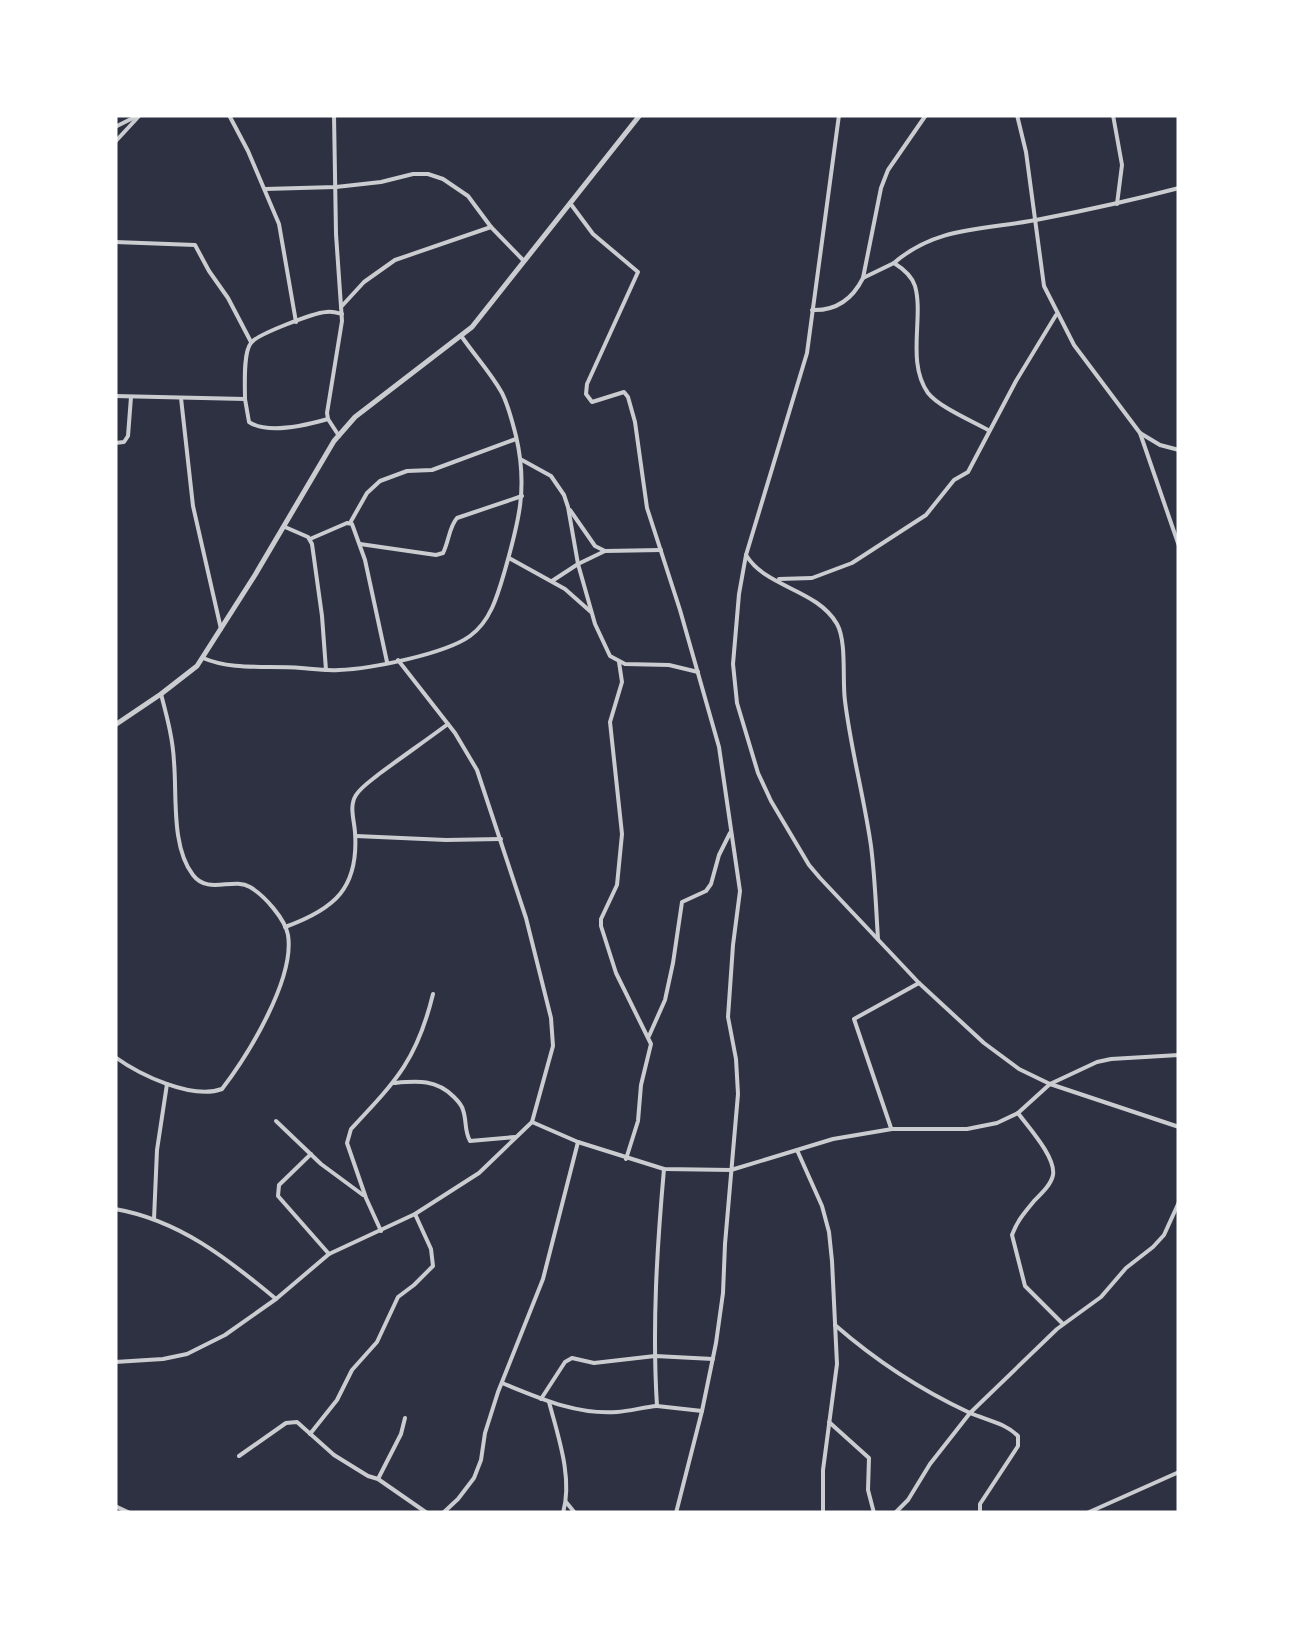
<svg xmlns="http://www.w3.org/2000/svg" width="1294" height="1628" font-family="Helvetica,sans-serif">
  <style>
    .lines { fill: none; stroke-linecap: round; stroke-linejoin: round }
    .minor { stroke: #caccd0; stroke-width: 4 }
    .tertiary { stroke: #caccd0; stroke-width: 5 }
  </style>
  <rect width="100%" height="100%" fill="#2d3142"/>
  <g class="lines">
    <!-- minor -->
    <g class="minor">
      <path d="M229 115 248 151 279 224 296 322"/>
      <path d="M334 115 336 234 342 321 327 413 328 419 339 436"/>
      <path d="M839 115 807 353 746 555 739 594 733 664 737 703 758 773 771 801 809 865 820 878 919 983 984 1043 1019 1069 1050 1084 1179 1127"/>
      <path d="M1017 115 1026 152 1044 286 1074 345 1140 433 1179 546"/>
      <path d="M1113 115 1122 165 1117 204"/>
      <path d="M115 127 135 117"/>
      <path d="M115 142 140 115"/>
      <path d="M265 189 336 187 381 182 413 174H428L443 179 468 196 491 227 523 260"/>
      <path d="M570 203 593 234 638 272 587 384 586 394 592 402 624 392 628 397 635 422 647 508 680 610 719 747 740 891 733 945 728 1017 736 1059 738 1094 725 1244 723 1293 716 1343 702 1411 676 1513"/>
      <path d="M115 242 195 245 209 271 228 298 251 342"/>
      <path d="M894 263C937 225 988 230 1041 219 1088 210 1133 200 1179 188"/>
      <path d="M863 278 894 263C902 268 912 276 915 286 924 317 906 362 928 393 939 407 972 421 988 430"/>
      <path d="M341 307 364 282 395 260 491 227"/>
      <path d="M812 310C836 311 852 300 863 278L881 188 888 170 926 115"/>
      <path d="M115 396 245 399 249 422C268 435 307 425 328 419"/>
      <path d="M181 398 193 506 221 629"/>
      <path d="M245 399C245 385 243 352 251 343 257 334 314 313 326 312 333 311 335 312 342 314"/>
      <path d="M1140 433 1160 445 1179 450"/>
      <path d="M115 443 124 442 128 436 131 397"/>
      <path d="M522 460 551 476 564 495 568 507 578 564 595 624 610 656 625 664 669 665 698 672"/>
      <path d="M570 510 595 546 605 551"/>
      <path d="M350 523 367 493 380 481 407 471 432 470 516 439"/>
      <path d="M285 527 308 537 312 544 322 616 326 670"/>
      <path d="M310 539 347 523 352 524 365 560 387 662"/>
      <path d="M360 544 436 555 443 553C449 541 449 527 457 518L522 496"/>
      <path d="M746 555C766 588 817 589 837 624 847 642 842 680 845 701 851 750 864 797 871 846 875 877 876 908 878 939"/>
      <path d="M509 558 565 589 591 612"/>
      <path d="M779 579 812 578 852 563 926 515 954 480 968 472 1016 381 1056 315"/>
      <path d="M552 581 578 564 605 551 661 550"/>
      <path d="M203 658C233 671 269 665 301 668 313 669 326 671 339 670 370 669 445 654 470 636 491 621 498 594 505 570 519 521 528 487 516 436 512 421 509 407 502 393 491 373 475 356 462 337"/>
      <path d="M619 662 622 682 610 722 622 834 617 885 601 919V926L616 973 651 1044 641 1085 638 1121 626 1159"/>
      <path d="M356 836 446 840 501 839"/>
      <path d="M285 927C335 909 359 888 355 832 354 819 349 806 356 795 362 786 372 780 379 774 402 757 425 741 448 724"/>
      <path d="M115 981V996"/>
      <path d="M649 1036 665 1000 673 963 682 902 706 891 711 884 719 855 730 833"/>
      <path d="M115 1057C140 1075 192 1100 222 1089 248 1055 295 979 288 935 285 919 265 896 250 887 233 877 208 895 193 875 171 847 177 795 174 762 173 739 167 717 161 694"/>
      <path d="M394 1083C417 1081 436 1079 454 1097 457 1100 462 1105 463 1110 467 1121 464 1130 470 1141L515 1137"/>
      <path d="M1018 1113C1028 1127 1056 1157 1053 1175 1051 1185 1041 1194 1034 1201 1025 1212 1017 1221 1012 1235L1025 1286 1063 1324"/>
      <path d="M276 1121 321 1164 363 1195"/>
      <path d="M532 1122 578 1142 664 1169 731 1170 833 1139 892 1129H967L997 1123 1018 1113 1050 1084 1097 1062 1111 1059 1179 1055"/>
      <path d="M891 1128 854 1019 919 983"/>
      <path d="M797 1150 822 1206 829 1232 832 1261 837 1364 823 1470V1513"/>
      <path d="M311 1154 279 1185 278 1196 329 1254"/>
      <path d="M664 1169C657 1247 652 1327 657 1406L702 1411"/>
      <path d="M115 1209C179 1220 228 1259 276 1299"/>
      <path d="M154 1219 157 1150 167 1084"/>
      <path d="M381 1231 366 1198 347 1143 351 1129C396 1081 417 1060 433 994"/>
      <path d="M835 1325C874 1359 921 1390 968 1412 985 1420 1004 1422 1018 1436V1446L980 1504V1513"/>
      <path d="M115 1362 163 1359 187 1354 225 1335 276 1299 329 1254 415 1214 479 1173 532 1122 553 1046 551 1018 526 918 477 770 455 733 398 660"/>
      <path d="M502 1383C539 1398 576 1415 617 1412 631 1411 644 1407 657 1406"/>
      <path d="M541 1399 565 1362 572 1358 594 1363 655 1356 713 1359"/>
      <path d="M549 1402C558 1436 573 1478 563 1513"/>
      <path d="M829 1422 869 1458 868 1490 874 1513"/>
      <path d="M310 1434 337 1400 352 1370 377 1342 398 1297 414 1285 433 1266 431 1249 415 1214"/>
      <path d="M239 1456 286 1423 297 1422 334 1455 368 1476 378 1479 427 1513"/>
      <path d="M378 1479 401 1434 405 1418"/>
      <path d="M566 1502 575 1513"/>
      <path d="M115 1506 130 1513"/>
      <path d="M443 1513 458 1499 474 1478 481 1460 485 1433 498 1392 543 1279 578 1142"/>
      <path d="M895 1513 908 1500 930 1464 970 1413 1057 1329 1101 1297 1126 1268 1153 1247 1164 1235 1179 1202"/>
      <path d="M1087 1513 1179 1472"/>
    </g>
    <!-- tertiary -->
    <path class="tertiary" d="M115 725 161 694 197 666 255 575 334 441 355 417 472 327 640 115"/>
  </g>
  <!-- border -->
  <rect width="1294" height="1628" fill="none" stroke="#ffffff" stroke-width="235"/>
</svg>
